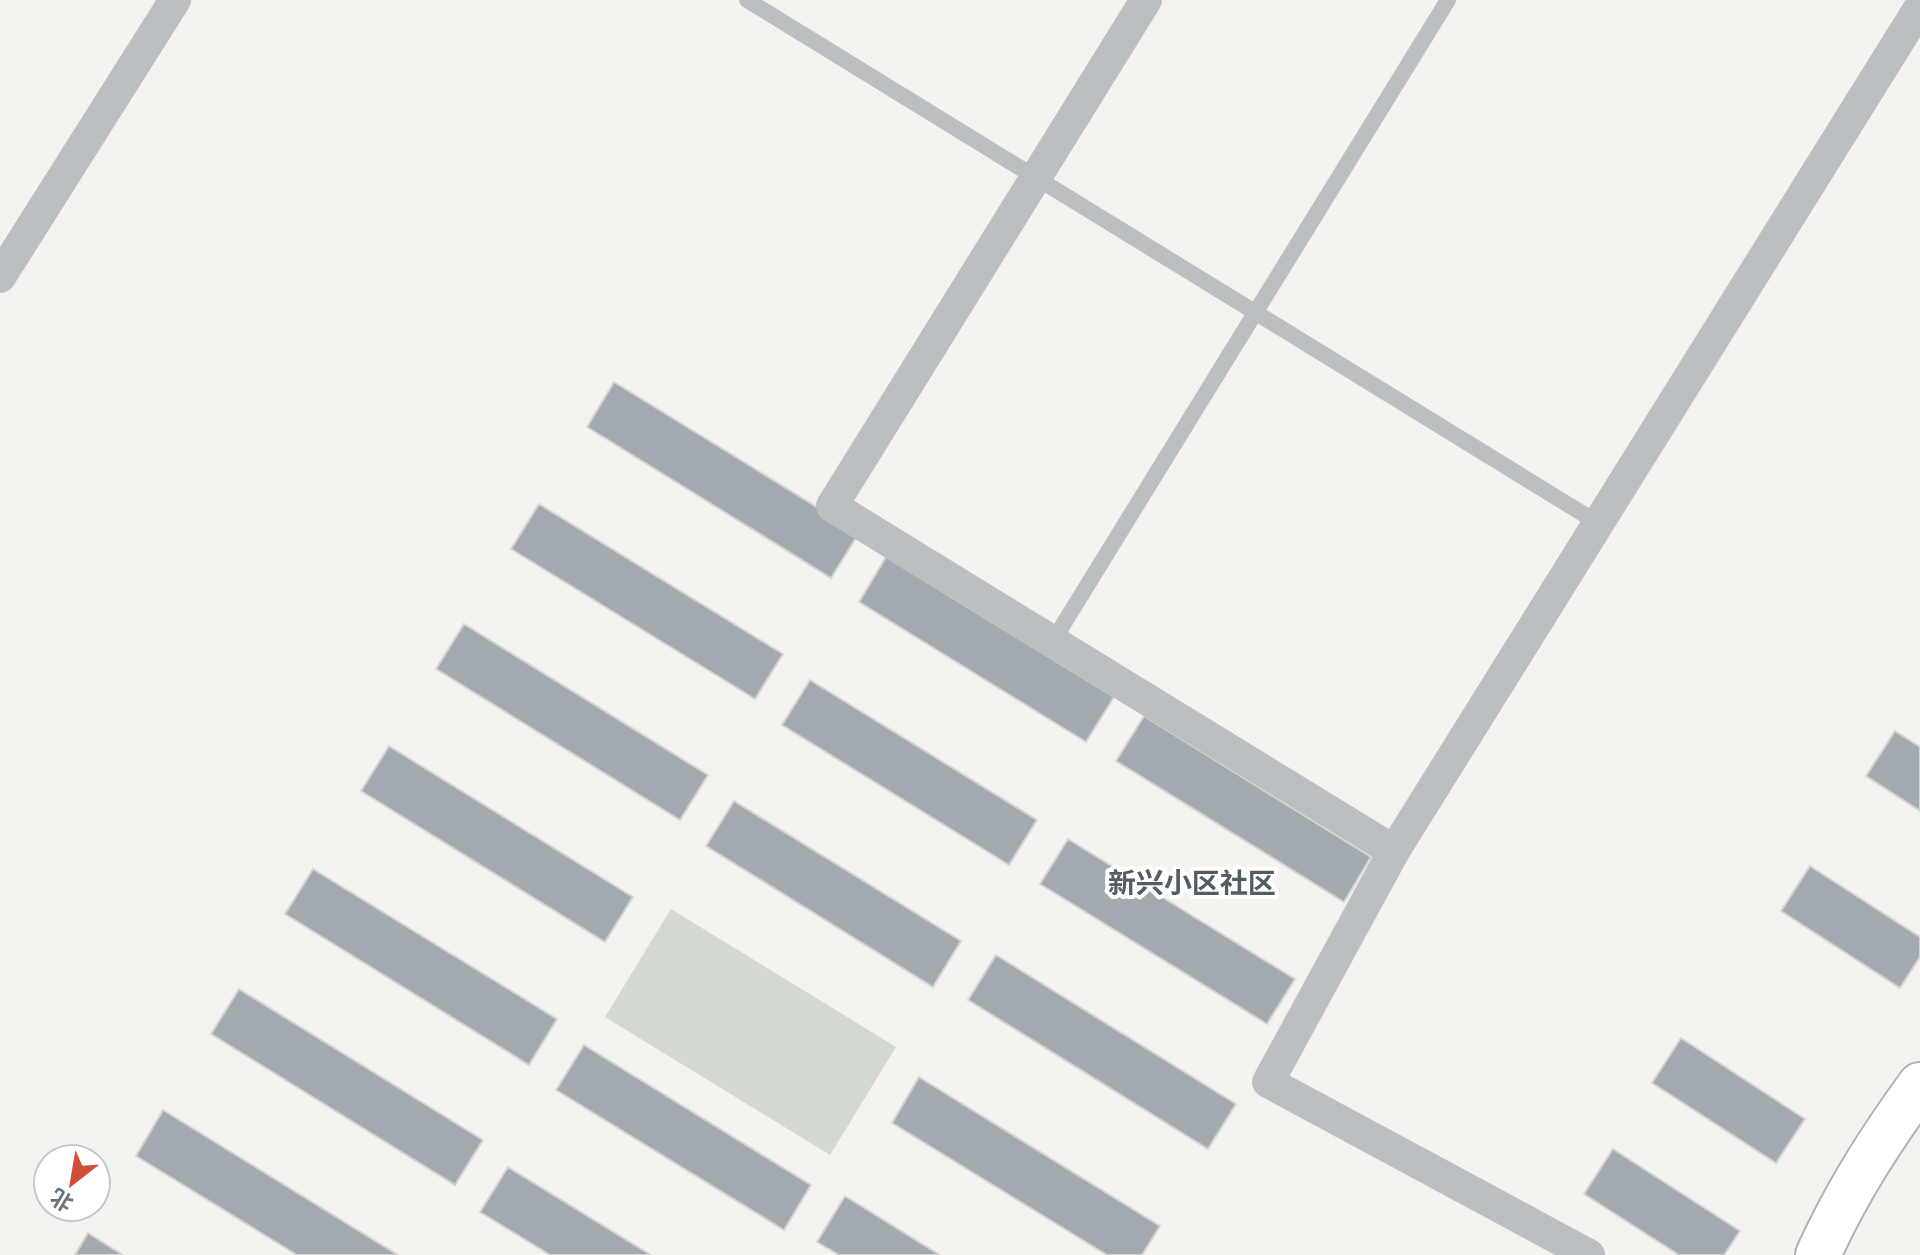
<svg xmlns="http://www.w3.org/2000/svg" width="1920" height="1255" font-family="'Public Sans','Noto Sans SC',sans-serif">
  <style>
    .green { fill: #d3d8d0 }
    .building { fill: #a3aaaf; stroke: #d5d5d3; stroke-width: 2 }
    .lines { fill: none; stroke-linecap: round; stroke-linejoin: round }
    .secondary-casing { stroke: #aeb3b6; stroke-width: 48 }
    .lane { stroke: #bbbfc2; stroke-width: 16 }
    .street { stroke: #bbbfc2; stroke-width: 32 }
    .secondary { stroke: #fff; stroke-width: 44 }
    .labels { text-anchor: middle; stroke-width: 8; stroke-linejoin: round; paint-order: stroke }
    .quarter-label { font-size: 28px; font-weight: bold; fill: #535d64; stroke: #fff }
  </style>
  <rect width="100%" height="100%" fill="#f4f3f0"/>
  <!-- green -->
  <path class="green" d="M671 909 896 1047 830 1155 605 1017Z"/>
  <!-- building -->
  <g class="building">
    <path d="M614 382 859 533 831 578 587 427Z"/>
    <path d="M539 504 783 654 755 699 511 549Z"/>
    <path d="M886 557 1114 697 1086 742 859 602Z"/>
    <path d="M464 624 708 775 680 820 436 669Z"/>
    <path d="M810 680 1037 820 1009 865 782 725Z"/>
    <path d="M1144 716 1371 857 1344 902 1116 761Z"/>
    <path d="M1895 731 1920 747V811L1866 776Z"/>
    <path d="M389 746 633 897 605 942 361 791Z"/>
    <path d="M734 801 961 941 933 987 706 846Z"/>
    <path d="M1068 839 1295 979 1267 1024 1040 884Z"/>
    <path d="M1810 866 1920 937V957L1900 988 1781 911Z"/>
    <path d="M313 869 557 1019 529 1065 285 914Z"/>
    <path d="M996 955 1236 1104 1208 1149 968 1000Z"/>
    <path d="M239 989 483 1140 455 1185 211 1034Z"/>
    <path d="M1681 1038 1805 1119 1776 1163 1652 1083Z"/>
    <path d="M584 1045 811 1185 784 1230 556 1090Z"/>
    <path d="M919 1077 1160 1226 1142 1255H1107L892 1123Z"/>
    <path d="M163 1110 398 1255H297L136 1156Z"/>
    <path d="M1613 1149 1740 1231 1724 1255H1679L1584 1194Z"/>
    <path d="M508 1167 651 1255H550L480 1212Z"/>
    <path d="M845 1196 940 1255H839L817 1242Z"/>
    <path d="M88 1233 123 1255H75Z"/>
  </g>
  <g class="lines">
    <defs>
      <path id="secondary" d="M1818 1255C1846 1193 1880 1140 1920 1085"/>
    </defs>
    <!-- secondary casing -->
    <use href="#secondary" class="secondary-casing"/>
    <!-- lane -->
    <g class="lane">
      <path d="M747 0 1598 523"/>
      <path d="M1053 641 1448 0"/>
    </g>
    <!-- street -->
    <g class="street">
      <path d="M1146 0 832 506 1394 851"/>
      <path d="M0 277 175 0"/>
      <path d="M1589 1255 1268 1082 1394 851 1920 7"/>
    </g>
    <!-- secondary -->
    <use href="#secondary" class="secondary"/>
  </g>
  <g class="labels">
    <!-- quarter labels -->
    <g class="quarter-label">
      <text x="1192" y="893">新兴小区社区</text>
    </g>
  </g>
  <!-- north arrow -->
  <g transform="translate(72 1183) rotate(211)"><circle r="38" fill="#ffffff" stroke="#c2c8cb" stroke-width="2"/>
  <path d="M0-6L14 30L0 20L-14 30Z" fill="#ce4f36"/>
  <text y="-12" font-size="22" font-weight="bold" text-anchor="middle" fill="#66757e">北</text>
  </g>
</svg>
